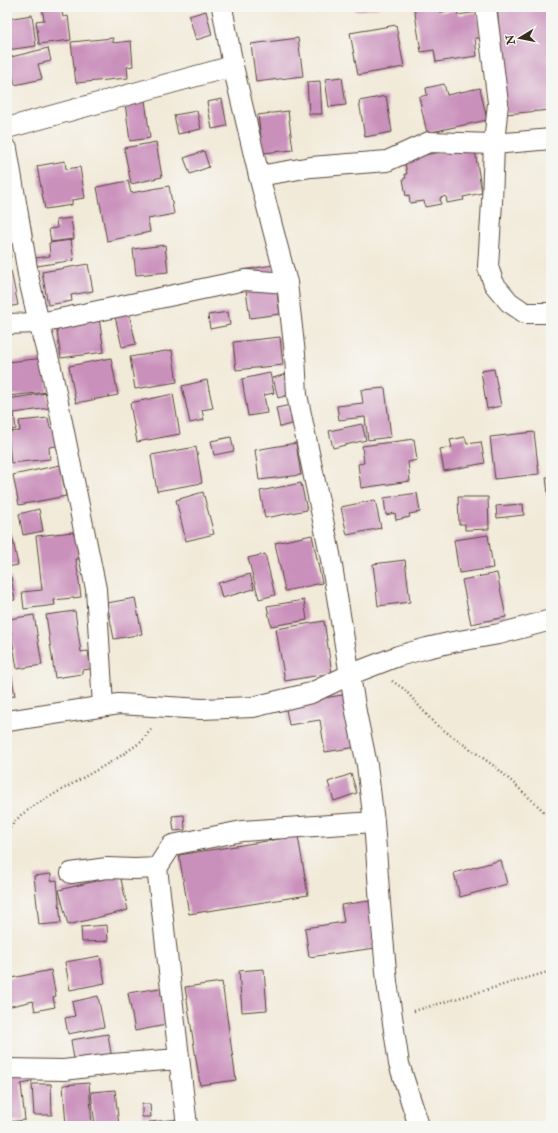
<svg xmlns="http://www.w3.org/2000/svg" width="558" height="1133" font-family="'IM FELL Double Pica',serif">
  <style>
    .building { fill: #ca90bc }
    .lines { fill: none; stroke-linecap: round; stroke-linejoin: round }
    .minor-casing { stroke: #56473a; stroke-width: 22 }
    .path { stroke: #56473a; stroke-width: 2.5; stroke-dasharray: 1 3; stroke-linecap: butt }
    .minor { stroke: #fff; stroke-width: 20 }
  </style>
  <rect width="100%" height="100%" fill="#f6f6f2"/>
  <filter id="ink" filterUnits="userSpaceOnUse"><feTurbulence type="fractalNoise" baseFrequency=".025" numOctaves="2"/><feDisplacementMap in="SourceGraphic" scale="8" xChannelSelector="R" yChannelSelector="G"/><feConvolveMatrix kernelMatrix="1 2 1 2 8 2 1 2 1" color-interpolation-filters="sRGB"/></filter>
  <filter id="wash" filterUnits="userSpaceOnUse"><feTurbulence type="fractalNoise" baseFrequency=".012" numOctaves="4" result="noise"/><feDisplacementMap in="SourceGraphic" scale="16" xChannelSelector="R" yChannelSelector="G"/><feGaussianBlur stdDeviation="0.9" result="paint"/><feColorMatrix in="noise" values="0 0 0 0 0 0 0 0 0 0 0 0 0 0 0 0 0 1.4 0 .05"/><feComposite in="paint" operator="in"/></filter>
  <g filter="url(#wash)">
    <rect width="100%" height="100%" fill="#f2ead9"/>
    <g id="blocks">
      <!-- building -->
      <g class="building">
        <path d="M42 7H61L63 17 68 16 71 40 39 44 36 21 44 20Z"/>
        <path d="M245 7H262L263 8 246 10Z"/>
        <path d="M300 7H329V9L317 12 316 9 300 11Z"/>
        <path d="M355 7H379V8L355 11Z"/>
        <path d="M414 7H439L440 12 458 10V15L477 12 481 38H475L477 56 436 62 434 50 421 52Z"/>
        <path d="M497 7H551V110L506 114Z"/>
        <path d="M206 11 212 35 196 40 189 16Z"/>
        <path d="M32 15 36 46 7 50V19Z"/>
        <path d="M396 25 404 67 358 75 350 33Z"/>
        <path d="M113 38V43L131 41 133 66 127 67 128 78 76 83 71 42Z"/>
        <path d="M298 38 303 76 256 82 251 44Z"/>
        <path d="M48 48 51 61 38 64 42 79 15 85 13 74 7 76V58Z"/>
        <path d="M342 77 346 105 329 107 325 79Z"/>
        <path d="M320 81 322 114H309L307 82Z"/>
        <path d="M444 84 447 95 480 88 487 120 427 133 419 97 427 95 426 88Z"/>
        <path d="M386 96 392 132 365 137 359 101Z"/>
        <path d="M222 99 227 126 212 129 207 102Z"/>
        <path d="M145 100 150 138 130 141 125 103Z"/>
        <path d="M197 111 201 129 178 134 174 115Z"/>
        <path d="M288 111 293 150 263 153 258 115Z"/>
        <path d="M156 142 162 177 131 184 124 148Z"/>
        <path d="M468 148 475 151 482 193 463 197 464 200 447 203 446 196 440 198 441 204 425 207 424 201 410 203 409 195 406 196 403 179 406 178 405 174H407L404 158Z"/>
        <path d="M204 151 209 167 190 174 184 158Z"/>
        <path d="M65 161 66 169 80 167 85 198 72 200V205L45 209 37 166Z"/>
        <path d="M128 181 131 193 169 186 174 214 148 219 150 232 107 241 97 187Z"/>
        <path d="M71 218 74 239 51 242 49 229 57 228 56 220Z"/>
        <path d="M71 240 74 260 37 266 36 258 50 256 49 243Z"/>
        <path d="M7 241 11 257 7 258Z"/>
        <path d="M165 245 168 272 136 275 133 249Z"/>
        <path d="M88 264 93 291 71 295 72 301 48 305 42 272Z"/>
        <path d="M273 265 280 314 250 318 243 270Z"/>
        <path d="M11 271 18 305 7 307V272Z"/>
        <path d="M126 300 136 344 122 347 112 303Z"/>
        <path d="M98 311 104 352 61 358 55 318Z"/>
        <path d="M228 312 230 325 210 329 208 315Z"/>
        <path d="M280 337 283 365 236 370 233 342Z"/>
        <path d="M172 350 177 382 135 389 130 357Z"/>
        <path d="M45 358 48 392 7 396V362Z"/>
        <path d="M111 358 118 395 76 403 69 366Z"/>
        <path d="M494 369 501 406 487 409 481 371Z"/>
        <path d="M270 373 274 393 264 395 267 413 248 416 242 379Z"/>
        <path d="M286 374 292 394 278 398 273 378Z"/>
        <path d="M207 380 213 408 202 410 204 420 190 423 182 386Z"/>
        <path d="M385 388 391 437 368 440 365 417 339 420 337 406 363 403 361 390Z"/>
        <path d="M47 393 49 408 14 413 16 429 7 431V399Z"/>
        <path d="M173 394 180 434 137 442 130 403Z"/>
        <path d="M291 405 295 423 280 427 276 408Z"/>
        <path d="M48 418 50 428 55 427 57 446 49 447 50 459 11 463 8 432 20 431 19 421Z"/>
        <path d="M362 424 366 440 333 448 329 431Z"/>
        <path d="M534 432 539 474 495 479 490 437Z"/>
        <path d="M231 437 234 451 214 455 211 441Z"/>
        <path d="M465 437 467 444 481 442 485 463 444 471 440 449 452 447 450 440Z"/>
        <path d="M414 439 417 460 408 462 410 481 361 488 358 464 364 463 362 446Z"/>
        <path d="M296 443 301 475 259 480 255 450Z"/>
        <path d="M196 447 202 483 157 491 151 455Z"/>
        <path d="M60 465 66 496 19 505 13 475Z"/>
        <path d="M546 477H551V511H550Z"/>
        <path d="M301 483 307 510 265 518 260 491Z"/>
        <path d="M203 492 214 534 186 541 176 500Z"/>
        <path d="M417 493 420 512 409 514 410 517 396 520 395 513 386 515 384 498Z"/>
        <path d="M458 497H488L489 529 465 530V524H459Z"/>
        <path d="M375 500 381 528 347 535 341 507Z"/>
        <path d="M523 504 524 515 497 518 496 506Z"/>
        <path d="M39 509 43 531 23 535 19 514Z"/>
        <path d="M7 514H8L10 527 7 528Z"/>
        <path d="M73 532V534L81 533 84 558 76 559 81 597 54 600 55 605 24 609 22 592 42 590 36 536Z"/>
        <path d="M12 535 18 565 7 567V536Z"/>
        <path d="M312 535 322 583 285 591 275 543Z"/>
        <path d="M488 535 493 568 459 573 454 540Z"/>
        <path d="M265 554 275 595 259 599 248 558Z"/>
        <path d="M405 560 410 602 378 606 373 564Z"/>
        <path d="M497 573 506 617 471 624 462 580Z"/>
        <path d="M250 574 254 589 222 598 218 583Z"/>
        <path d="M7 577H11L15 600 7 601Z"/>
        <path d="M135 598 142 634 114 639 107 603Z"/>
        <path d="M304 600 307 620 271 626 267 606Z"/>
        <path d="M75 611 81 652 88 651 91 669 82 670V674L55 678 46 615Z"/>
        <path d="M34 615 42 665 17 669 9 619Z"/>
        <path d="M324 621 332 673 285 681 276 629Z"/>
        <path d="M7 660H9L15 696 7 697Z"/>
        <path d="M349 694 357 747 325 752 320 720 289 725 285 704Z"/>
        <path d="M351 774 357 793 334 801 328 782Z"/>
        <path d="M184 815 185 830 174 831 172 816Z"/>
        <path d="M298 836 308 895 189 914 179 855Z"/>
        <path d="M501 860 507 884 460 897 454 873Z"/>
        <path d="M51 874V881L57 880 61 923 39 925 34 876Z"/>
        <path d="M120 875 128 910 68 925 59 890Z"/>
        <path d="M369 901 376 948 309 957 305 928 344 922 341 905Z"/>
        <path d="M107 925 108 941 82 942 81 927Z"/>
        <path d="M100 956 105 983 70 990 65 962Z"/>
        <path d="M264 969 267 1010 242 1012 239 971Z"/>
        <path d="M51 970 56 996 53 997 55 1007 35 1011 33 1001 7 1007V979Z"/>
        <path d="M222 982 236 1080 200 1085 185 987Z"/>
        <path d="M160 988 166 1025 135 1031 128 993Z"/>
        <path d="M98 996 104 1027 68 1034 65 1018 75 1016 72 1002Z"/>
        <path d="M108 1034 111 1054 74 1059 71 1040Z"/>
        <path d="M31 1071 32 1082 21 1084 25 1120 7 1122V1075Z"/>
        <path d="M89 1083 92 1126H66L63 1085Z"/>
        <path d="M32 1084H51L52 1115H34Z"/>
        <path d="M115 1090 119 1126H95L91 1092Z"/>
        <path d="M142 1104H150L151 1117H142Z"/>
        <path d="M180 1119 181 1126H149V1122Z"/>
      </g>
    </g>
  </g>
  <g filter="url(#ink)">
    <use href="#blocks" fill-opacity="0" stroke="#56473a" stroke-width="1"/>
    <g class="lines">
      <defs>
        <g id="minor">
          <path d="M222 7 233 66 259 176 287 283 295 354 297 395 330 554 356 712 367 765 374 822 380 904 387 982 399 1064 419 1126"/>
          <path d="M486 7 498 103 494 144 492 202 488 267 494 284 509 302 525 313H551"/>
          <path d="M7 128 233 66"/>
          <path d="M7 149 29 280 39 323 51 368 96 589 103 706"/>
          <path d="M259 176 311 167 387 161 429 142 494 144 551 139"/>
          <path d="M7 324 39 323 55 320 245 280 287 283"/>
          <path d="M7 721 119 704 202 709 253 707 311 693 349 675 398 656 427 648 453 642 499 634 551 620"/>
          <path d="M157 868 187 1126"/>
          <path d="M71 873 107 868 135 869 157 868 172 845 242 831 374 822"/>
          <path d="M7 1069 64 1070 112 1064 179 1059"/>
        </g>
      </defs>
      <!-- minor casing -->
      <use href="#minor" class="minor-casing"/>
      <!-- path -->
      <g class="path">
        <path d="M392 681 404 689 435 724 497 768 551 818"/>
        <path d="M7 830 21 815 35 805 116 759 141 742 152 728"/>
        <path d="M414 1011 551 971"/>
      </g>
      <!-- minor -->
      <use href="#minor" class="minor"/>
    </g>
  </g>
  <!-- margin -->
  <rect width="558" height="1133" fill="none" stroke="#f6f6f2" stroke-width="24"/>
  <!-- north arrow -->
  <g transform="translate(520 38) rotate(260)" stroke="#f6f6f2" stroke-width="3" paint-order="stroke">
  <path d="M0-3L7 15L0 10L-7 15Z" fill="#3b2a1e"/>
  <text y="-6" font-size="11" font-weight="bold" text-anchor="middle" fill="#3b2a1e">N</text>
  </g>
</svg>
